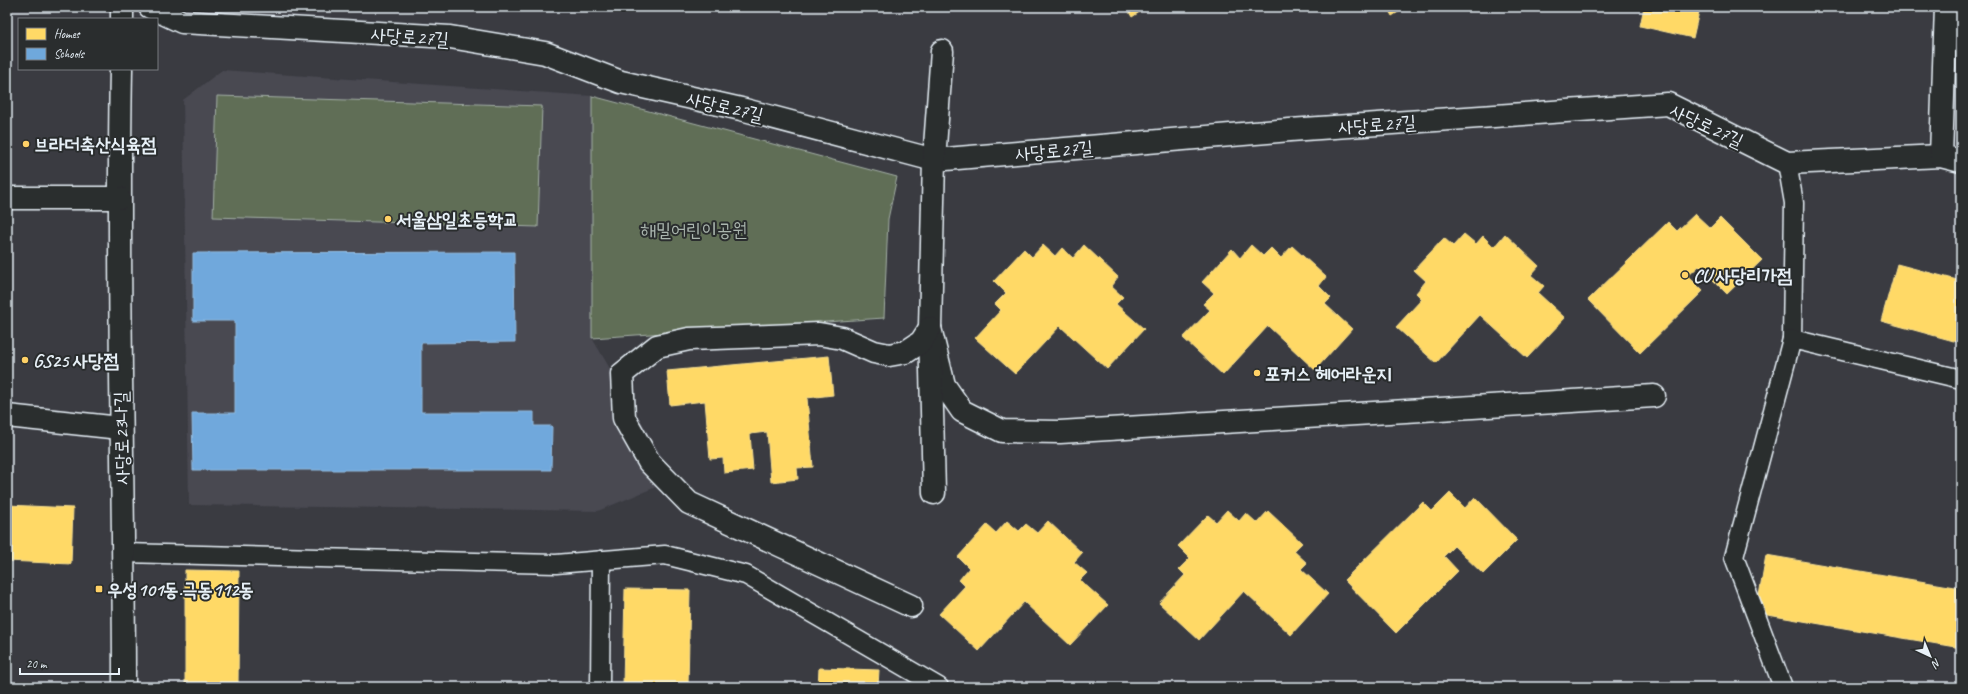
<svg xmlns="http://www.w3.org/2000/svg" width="1968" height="694" font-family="Caveat,'Poor Story',sans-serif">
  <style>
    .built { fill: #484851 }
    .green { fill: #616e56; stroke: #a4b0a7 }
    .homes { fill: #ffd966; stroke: #f8e092 }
    .schools { fill: #6fa8dc; stroke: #93bee4 }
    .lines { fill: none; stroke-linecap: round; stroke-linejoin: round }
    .lane-casing { stroke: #e8f1f8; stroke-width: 21 }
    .street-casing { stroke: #e8f1f8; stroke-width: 25 }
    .lane { stroke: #2a2d2e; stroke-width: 18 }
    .street { stroke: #2a2d2e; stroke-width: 22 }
    .poi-dot { fill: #ffd166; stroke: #2a2d2e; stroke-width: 1.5 }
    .labels { text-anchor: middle; stroke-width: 4; stroke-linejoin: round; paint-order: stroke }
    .street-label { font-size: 19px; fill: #e8f1f8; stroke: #2a2d2e }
    .poi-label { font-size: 19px; font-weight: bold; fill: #e8f1f8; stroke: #2a2d2e; text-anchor: start }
    .park-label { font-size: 19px; fill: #abb6af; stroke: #2a2d2e }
  </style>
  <rect width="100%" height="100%" fill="#3a3b41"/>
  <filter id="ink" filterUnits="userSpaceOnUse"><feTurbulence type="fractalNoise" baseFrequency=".025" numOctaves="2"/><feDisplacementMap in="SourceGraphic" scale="8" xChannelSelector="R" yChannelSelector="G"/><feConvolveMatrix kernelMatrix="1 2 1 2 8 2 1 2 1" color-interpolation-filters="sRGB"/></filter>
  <g filter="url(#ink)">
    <!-- built -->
    <path class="built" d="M222 70 592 96V338L675 479 598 511 189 505 183 100Z"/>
    <!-- green -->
    <g class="green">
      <path d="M217 96 542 106 538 227 213 217Z"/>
      <path d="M592 96 897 177 888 219 884 318 592 338Z"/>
    </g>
    <!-- homes -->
    <g class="homes">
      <path d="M863 7H874L866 12Z"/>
      <path d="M1126 7H1147L1132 17Z"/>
      <path d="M1387 7H1406L1392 16Z"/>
      <path d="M1644 7H1700L1693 38 1640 26Z"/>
      <path d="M1695 214 1710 228 1720 218 1762 260 1727 294 1699 266 1688 276 1703 291 1640 353 1588 300 1668 222 1677 231Z"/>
      <path d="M1464 234 1476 244 1483 236 1494 247 1505 234 1539 266 1531 275 1544 286 1538 293 1565 318 1527 358 1480 315 1436 363 1396 327 1422 299 1416 293 1426 281 1414 270 1444 238 1453 246Z"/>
      <path d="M1043 245 1055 256 1062 248 1073 258 1084 245 1118 277 1111 286 1123 297 1116 304 1144 329 1107 369 1060 326 1015 374 975 338 1001 310 995 304 1006 293 994 281 1024 249 1032 257Z"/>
      <path d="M1251 245 1263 256 1271 248 1281 258 1292 246 1326 277 1319 286 1331 298 1325 304 1352 329 1315 370 1268 326 1223 375 1183 338 1210 310 1203 304 1214 293 1202 282 1232 249 1240 258Z"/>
      <path d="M1897 264 1961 281V343L1881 321Z"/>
      <path d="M829 356 833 395 807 398 813 467 797 468 798 479 771 482 767 432 750 434 753 470 724 473 723 458 710 459 705 401 670 405 667 371Z"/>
      <path d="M1450 493 1465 508 1475 497 1517 540 1483 574 1454 546 1444 556 1458 571 1396 633 1344 580 1423 502 1432 511Z"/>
      <path d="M7 505 73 508 71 564 7 561Z"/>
      <path d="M1227 510 1239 521 1246 513 1257 523 1268 511 1302 543 1294 551 1307 563 1301 569 1328 594 1291 635 1244 591 1199 640 1159 603 1185 575 1179 569 1190 558 1178 546 1208 515 1216 522Z"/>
      <path d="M1007 521 1019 531 1026 524 1037 533 1048 521 1082 553 1074 562 1087 573 1080 580 1108 605 1070 645 1024 602 979 651 939 614 965 586 959 580 969 568 958 557 987 525 996 533Z"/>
      <path d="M1766 555 1961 588V648L1756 613Z"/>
      <path d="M185 570 239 571 238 687H185Z"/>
      <path d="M625 589 690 590 688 687H623Z"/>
      <path d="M819 668 879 670 878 687H818Z"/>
    </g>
    <!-- schools -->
    <path class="schools" d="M514 252 515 342 421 343V412H534V426H552L551 470H193L192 413H235V321H193V253Z"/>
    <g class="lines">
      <defs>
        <g id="lane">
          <path d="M1787 163 1794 203 1792 339"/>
          <path d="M124 553 556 564 665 555 746 575 939 687"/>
          <path d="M600 687 601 560"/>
          <path d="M1783 687 1734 557 1792 339 1961 379"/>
        </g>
        <g id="street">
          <path d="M150 7 182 22 450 37 545 53 621 82 741 109 934 160 1290 130 1668 104 1787 163 1941 156 1961 161"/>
          <path d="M122 19V7"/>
          <path d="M121 69C117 275 124 481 124 687"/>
          <path d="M1941 156 1946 7"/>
          <path d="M7 198H119"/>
          <path d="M930 328 944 385 962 411 1002 431 1060 432 1654 396"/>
          <path d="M7 416 120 428"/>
          <path d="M934 493 930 328 934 160 942 51"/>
          <path d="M911 606 689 503 649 462 624 418 622 374 657 346 689 339 819 334 842 338 874 352 889 355 906 352 921 342 930 328"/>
        </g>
      </defs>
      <!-- lane casing -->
      <use href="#lane" class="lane-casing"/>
      <!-- street casing -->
      <use href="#street" class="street-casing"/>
      <!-- lane -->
      <use href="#lane" class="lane"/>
      <!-- street -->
      <use href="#street" class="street"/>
    </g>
  </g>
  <!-- markers -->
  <g class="poi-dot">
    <circle cx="26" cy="144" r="4"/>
    <circle cx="388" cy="219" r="4"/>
    <circle cx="1685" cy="275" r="4"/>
    <circle cx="25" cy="360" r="4"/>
    <circle cx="1257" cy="373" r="4"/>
    <rect x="95" y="585" width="8" height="8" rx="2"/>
  </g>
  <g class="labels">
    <!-- street labels -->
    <g class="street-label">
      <text transform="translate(410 36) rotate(4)" y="7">사당로27길</text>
      <text transform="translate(725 106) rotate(13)" y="7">사당로27길</text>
      <text transform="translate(1377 124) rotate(-4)" y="7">사당로27길</text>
      <text transform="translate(1707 125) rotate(25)" y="7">사당로27길</text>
      <text transform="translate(1054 150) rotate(-5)" y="7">사당로27길</text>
      <text transform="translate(121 438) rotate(-91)" y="7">사당로23나길</text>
    </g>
    <!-- poi labels -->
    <g class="poi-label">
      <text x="34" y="151">브라더축산식육점</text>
      <text x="396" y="226">서울삼일초등학교</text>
      <text x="1693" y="282">CU 사당리가점</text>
      <text x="33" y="367">GS25 사당점</text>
      <text x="1265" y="380">포커스 헤어라운지</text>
      <text x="107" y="596">우성101동.극동112동</text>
    </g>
    <!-- park labels -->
    <g class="park-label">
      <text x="694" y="236">해밀어린이공원</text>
    </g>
  </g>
  <!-- margin -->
  <rect width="1968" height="694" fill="none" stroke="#2a2d2e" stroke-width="24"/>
  <rect x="12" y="12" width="1944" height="670" fill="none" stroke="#e8f1f8" stroke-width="1.5" filter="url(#ink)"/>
  <!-- legend -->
  <rect x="18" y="18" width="140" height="52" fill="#2a2d2e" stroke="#767b7f"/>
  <rect x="26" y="28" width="20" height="12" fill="#ffd966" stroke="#767b7f"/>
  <text x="54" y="38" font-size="12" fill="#e8f1f8">Homes</text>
  <rect x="26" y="48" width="20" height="12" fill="#6fa8dc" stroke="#767b7f"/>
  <text x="54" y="58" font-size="12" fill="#e8f1f8">Schools</text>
  <!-- north arrow -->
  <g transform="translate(1930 656) rotate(136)" stroke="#2a2d2e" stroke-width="3" paint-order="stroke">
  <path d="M0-3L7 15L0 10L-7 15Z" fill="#e8f1f8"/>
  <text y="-6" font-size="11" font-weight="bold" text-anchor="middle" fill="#e8f1f8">N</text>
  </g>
  <!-- scale -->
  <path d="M20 668v6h99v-6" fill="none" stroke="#e8f1f8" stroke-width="2"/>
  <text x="26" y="668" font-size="12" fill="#e8f1f8" stroke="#2a2d2e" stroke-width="3" paint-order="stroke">20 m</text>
</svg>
